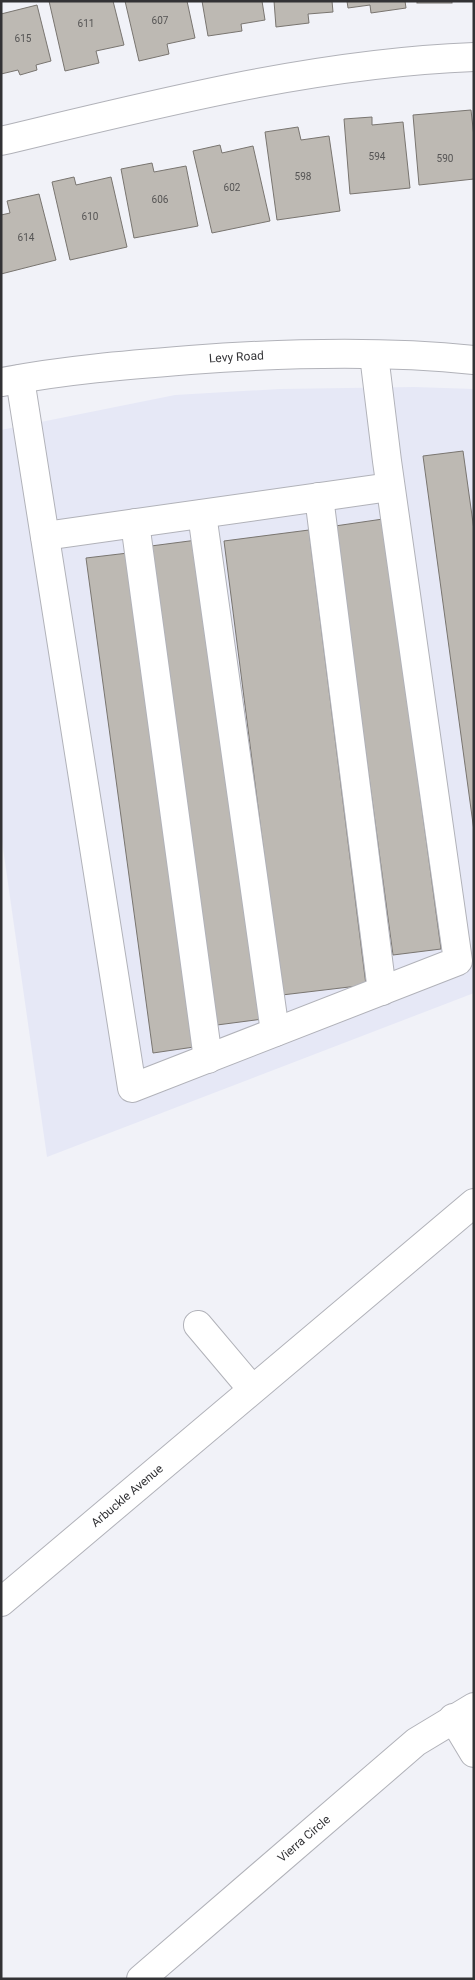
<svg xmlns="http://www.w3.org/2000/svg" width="475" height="1980" font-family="Roboto,sans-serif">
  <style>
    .built { fill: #e6e8f6 }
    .building { fill: #bdb9b3; stroke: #797570 }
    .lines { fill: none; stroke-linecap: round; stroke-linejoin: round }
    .minor-casing { stroke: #b1b2b9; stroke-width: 30 }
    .minor { stroke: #fff; stroke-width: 28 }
    .labels { text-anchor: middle; stroke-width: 4; stroke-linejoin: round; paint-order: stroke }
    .number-label { font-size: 10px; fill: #555454 }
    .street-label { font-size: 12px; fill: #323235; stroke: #f1f2f8 }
  </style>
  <rect width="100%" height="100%" fill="#f1f2f8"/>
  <!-- built -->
  <path class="built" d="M414 387 474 389V993L47 1157 1 834V430L175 395 280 389Z"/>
  <!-- building -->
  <g class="building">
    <path d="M49 1H113L124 45 96 51 99 63 65 71Z"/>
    <path d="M125 1H187L195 38 167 44 169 54 139 61Z"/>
    <path d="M202 1H262L265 20 241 24 242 31 208 36Z"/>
    <path d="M274 1H332L333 12 308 14 309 23 276 27Z"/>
    <path d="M347 1H405L406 8 371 13 370 5 348 8Z"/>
    <rect x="417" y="1" width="35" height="2"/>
    <path d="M37 5 51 61 36 65 37 70 20 75 18 70 1 74V14Z"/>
    <path d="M471 110 474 137V179L419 185 413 115Z"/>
    <path d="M372 117V125L403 122 410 188 350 194 344 119Z"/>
    <path d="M298 127 301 140 329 136 340 211 277 220 265 132Z"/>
    <path d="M220 145 222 153 253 146 270 221 212 233 193 151Z"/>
    <path d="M152 163 154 172 186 166 198 226 134 238 121 169Z"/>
    <path d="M74 177 76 185 111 177 127 247 70 260 52 182Z"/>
    <path d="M39 194 56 260 1 274V215L10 213 7 201Z"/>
    <path d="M463 451 474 530V831L423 456Z"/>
    <path d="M383 519 441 949 393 955 335 526Z"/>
    <path d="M309 530 366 985 282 995 224 541Z"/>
    <path d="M197 540 263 1019 217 1025 151 546Z"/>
    <path d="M128 553 194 1047 153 1053 86 558Z"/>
  </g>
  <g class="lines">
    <defs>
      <g id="minor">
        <path d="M1 141C156 104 314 63 474 57"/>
        <path d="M20 379 132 1088 458 961 387 461 374 355"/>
        <path id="s1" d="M2 382C64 370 127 365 190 360 282 353 382 350 474 360"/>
        <path d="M319 497 382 991"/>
        <path d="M202 514 275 1032"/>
        <path d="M135 523 208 1059"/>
        <path d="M45 536 390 487"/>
        <path d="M198 1325 252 1389"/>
        <path id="s2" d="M1 1602 474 1203"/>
        <path d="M453 1718 474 1753"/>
        <path id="s3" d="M141 1979 416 1742 474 1707"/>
      </g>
    </defs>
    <!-- minor casing -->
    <use href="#minor" class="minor-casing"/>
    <!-- minor -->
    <use href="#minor" class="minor"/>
  </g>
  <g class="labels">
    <!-- number labels -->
    <g class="number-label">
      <text x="160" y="24">607</text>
      <text x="86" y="27">611</text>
      <text x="23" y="42">615</text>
      <text x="377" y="160">594</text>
      <text x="445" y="162">590</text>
      <text x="303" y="180">598</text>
      <text x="232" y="191">602</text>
      <text x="160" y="203">606</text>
      <text x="90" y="220">610</text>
      <text x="26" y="241">614</text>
    </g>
    <!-- street labels -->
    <g class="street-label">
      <text dy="4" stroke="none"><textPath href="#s1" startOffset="236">Levy Road</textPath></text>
      <text dy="4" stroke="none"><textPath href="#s2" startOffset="165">Arbuckle Avenue</textPath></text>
      <text dy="4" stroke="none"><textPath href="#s3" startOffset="215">Vierra Circle</textPath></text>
    </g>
  </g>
  <!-- border -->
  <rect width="475" height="1980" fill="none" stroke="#323235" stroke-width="5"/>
</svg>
